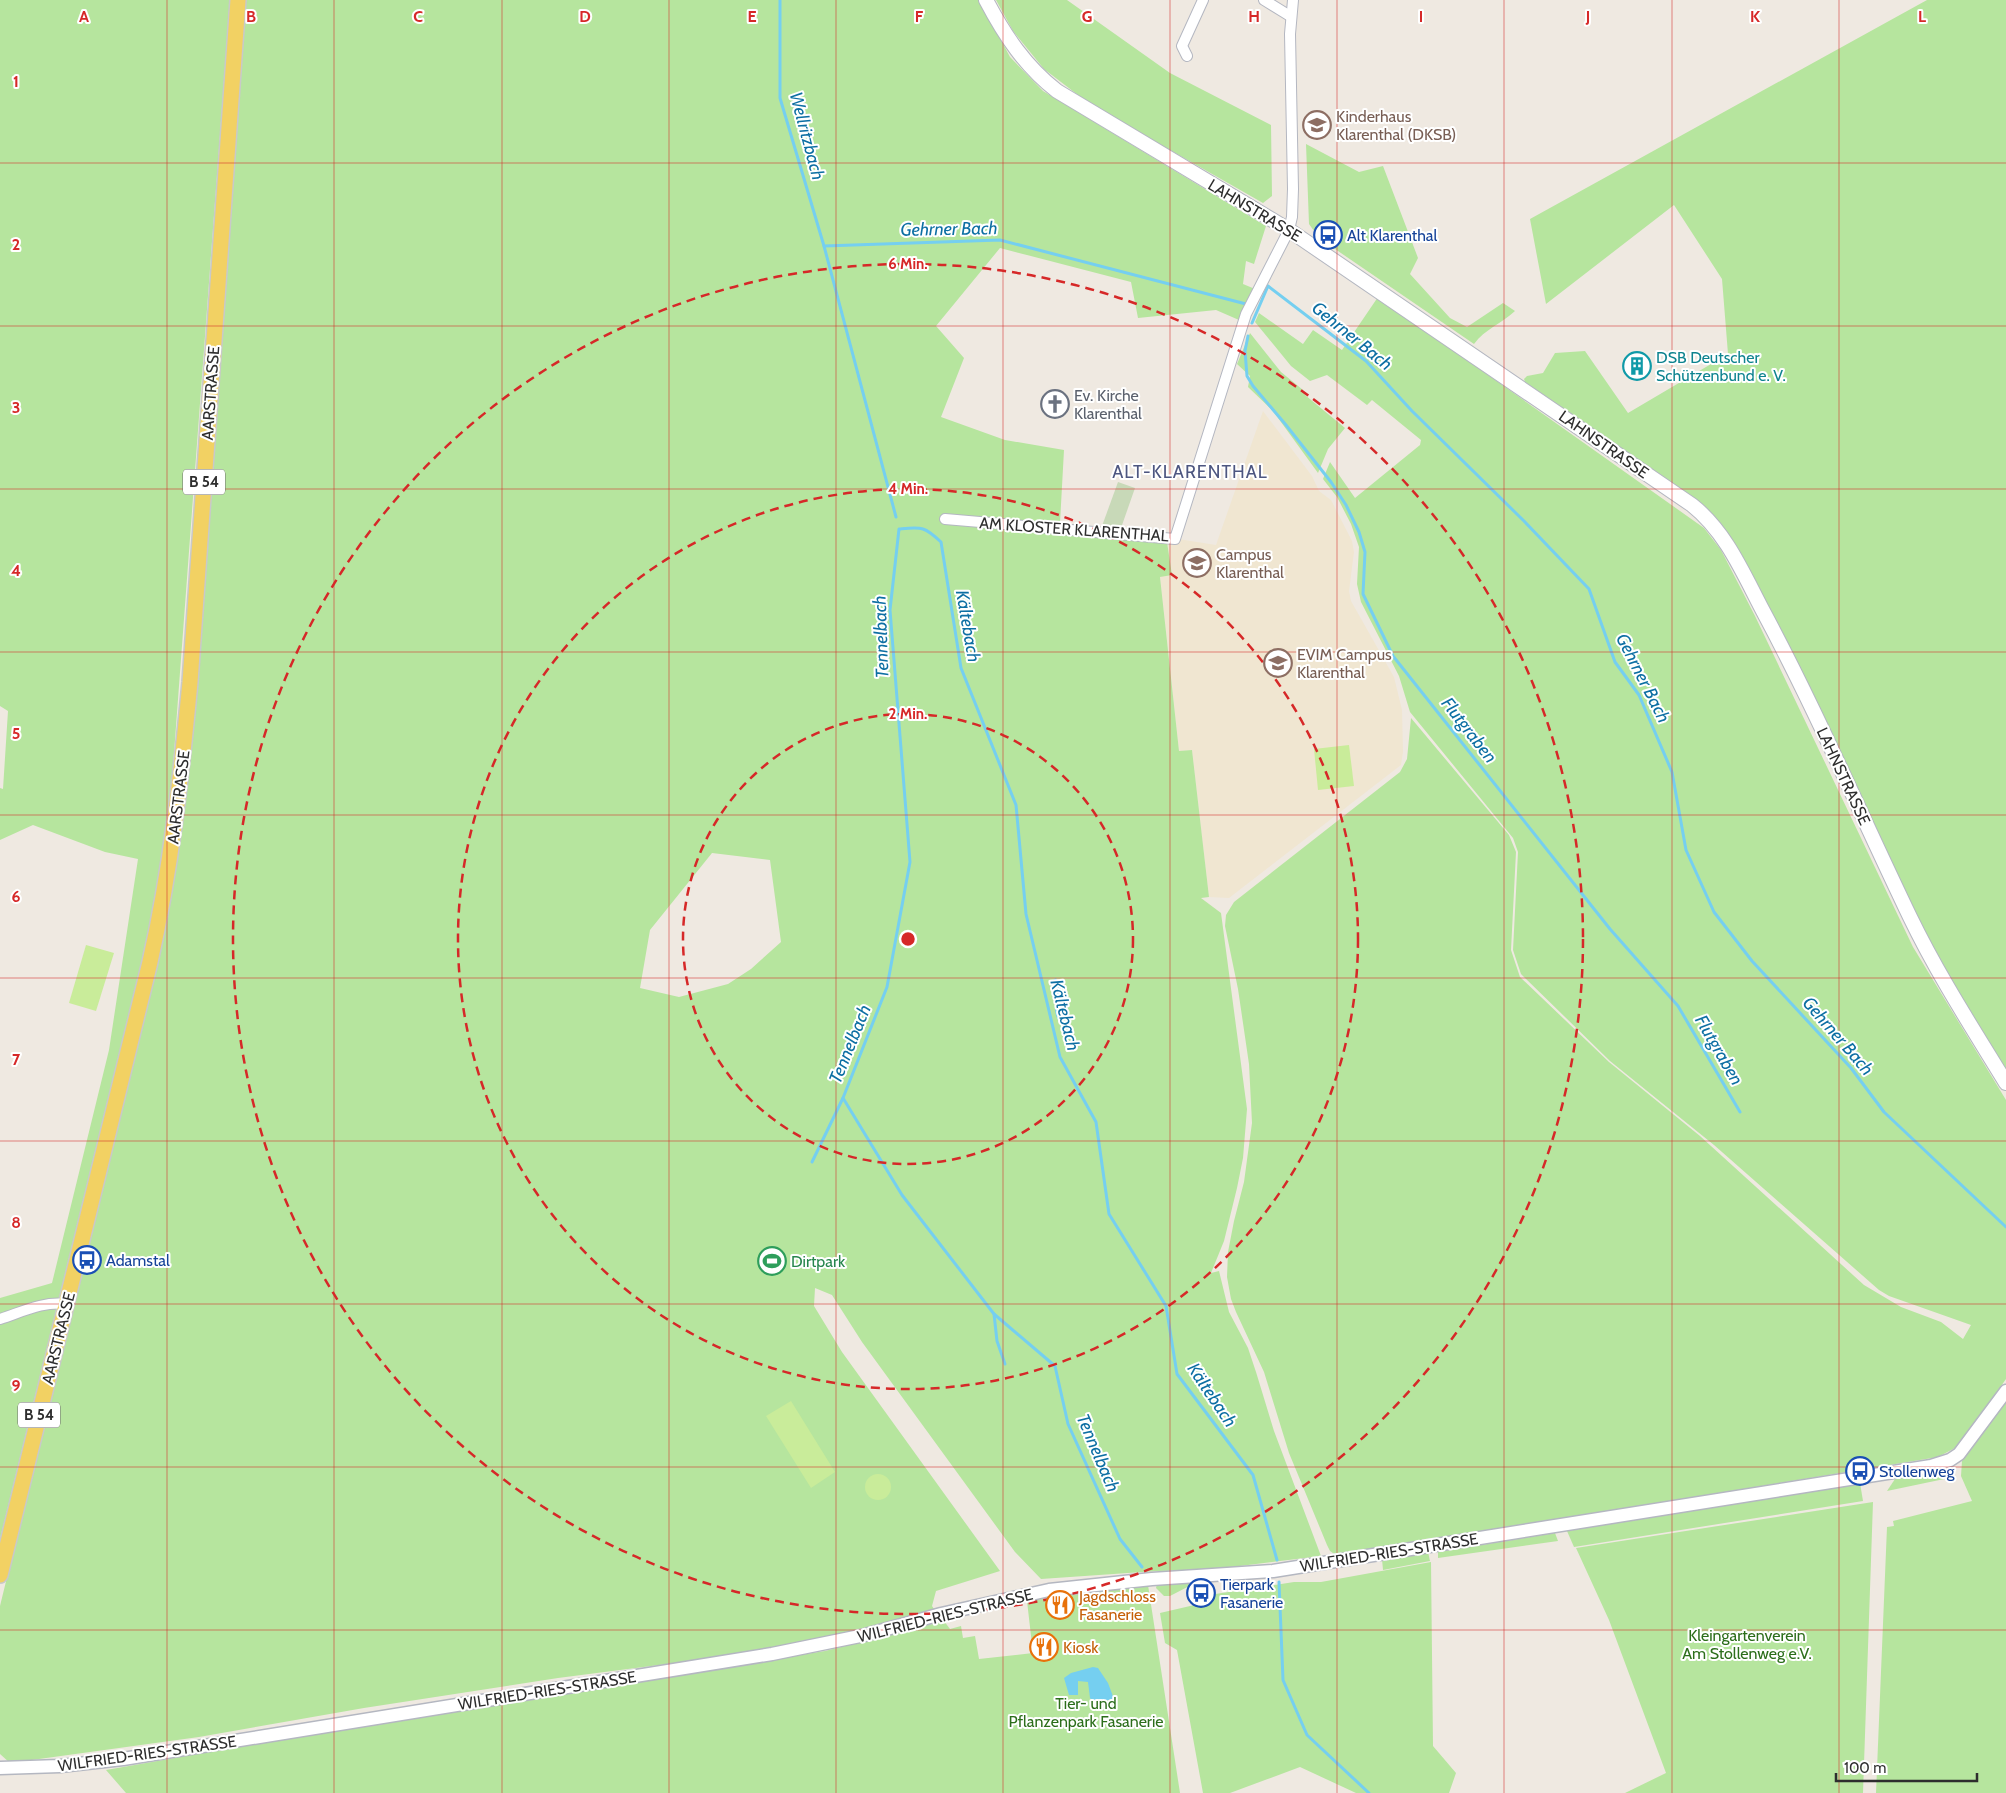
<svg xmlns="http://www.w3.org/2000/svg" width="2006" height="1793" font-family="Cabin,sans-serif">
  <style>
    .education { fill: #f0e6d1 }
    .green { fill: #b6e59e; fill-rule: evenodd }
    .cemetery { fill: #c8d9b8 }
    .pitch { fill: #c9ec9a }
    .water { fill: #75cff0 }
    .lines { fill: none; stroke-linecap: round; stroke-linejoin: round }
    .stream { stroke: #75cff0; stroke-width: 3 }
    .minor-casing { stroke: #b4b7c1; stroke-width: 12 }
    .tertiary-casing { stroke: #b4b7c1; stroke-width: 15 }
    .secondary-casing { stroke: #b4b7c1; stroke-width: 16 }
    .primary-casing { stroke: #c9c9c9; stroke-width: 18 }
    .minor { stroke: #fff; stroke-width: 10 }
    .tertiary { stroke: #fff; stroke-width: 12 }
    .secondary { stroke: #fff; stroke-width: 14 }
    .primary { stroke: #f2d163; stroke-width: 15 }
    .grid { fill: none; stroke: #d62828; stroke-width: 1; stroke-opacity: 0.55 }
    .ring { fill: none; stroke: #d62828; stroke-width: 2.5; stroke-dasharray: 9 6 }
    .labels { text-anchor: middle; stroke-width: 4; stroke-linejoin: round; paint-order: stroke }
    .shield { fill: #fff; stroke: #6d6d6d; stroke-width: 1 }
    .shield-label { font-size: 15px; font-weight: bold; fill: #2e2e2e }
    .education-label { font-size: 16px; fill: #785e54; stroke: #fff; text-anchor: start }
    .street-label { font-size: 16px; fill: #2e2e2e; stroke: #fff }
    .transit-label { font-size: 16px; fill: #164399; stroke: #fff; text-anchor: start }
    .culture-label { font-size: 16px; fill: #0d838f; stroke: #fff; text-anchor: start }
    .worship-label { font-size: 16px; fill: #5b616d; stroke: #fff; text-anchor: start }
    .leisure-label { font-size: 16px; fill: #27864d; stroke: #fff; text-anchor: start }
    .food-label { font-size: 16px; fill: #c56008; stroke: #fff; text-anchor: start }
    .park-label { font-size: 16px; fill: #2c6e1b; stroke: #fff }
    .water-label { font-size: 18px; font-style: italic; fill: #0d6fa3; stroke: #fff }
    .neighbourhood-label { font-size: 18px; letter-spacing: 1px; fill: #4d5680; stroke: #fff }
    .grid-label { font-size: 16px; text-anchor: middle; font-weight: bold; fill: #d62828; stroke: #fff; stroke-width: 4; stroke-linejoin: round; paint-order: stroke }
    .centre { fill: #d62828; stroke: #fff; stroke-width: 2.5 }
    .ring-label { font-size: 15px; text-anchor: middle; font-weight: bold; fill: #d62828; stroke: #fff; stroke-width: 4; stroke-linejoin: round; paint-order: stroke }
  </style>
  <rect width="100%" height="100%" fill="#efe9e1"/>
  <!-- education -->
  <path class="education" d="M1263 411 1312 476 1319 491 1331 500 1352 541 1354 552 1349 591 1351 601 1394 677 1402 710 1403 752 1401 765 1229 898 1209 897 1192 750 1179 751 1160 576 1172 574 1167 542 1178 539 1216 545Z"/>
  <!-- green -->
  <g class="green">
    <path d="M0 0H230L170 807 159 882 142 960 0 1539V1298L52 1283 109 1050 138 859 105 852 33 825 0 840V788L3 789 8 711 0 706Z"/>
    <path d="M244 0H980L1010 57 1043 91 1266 226 1254 264 1246 261 1243 284 1255 289 1239 320 1216 310 1138 318 1131 282 1000 248 936 326 964 358 941 417 1005 440 1064 450 1060 523 942 516 971 526 1167 542 1172 575 1160 577 1179 751 1192 750 1209 897 1201 898 1221 913 1247 1109 1243 1158 1237 1188 1224 1241 1211 1273 1219 1271 1229 1312 1248 1348 1256 1372 1274 1431 1321 1556 1208 1570 1157 1571 1041 1579 1015 1552 862 1342 832 1295 815 1288 814 1306 842 1352 1000 1571 936 1591 932 1606 936 1612 808 1644 729 1656 558 1678 364 1708 199 1737 10 1763 0 1754V1606L127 1085 176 862 186 796ZM712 853 770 860 781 942 751 969 728 984 679 997 640 988 650 930Z"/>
    <path d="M996 0H1067L1170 73 1271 125 1272 196 1263 203 1091 105 1044 69 1013 31Z"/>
    <path d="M1927 0H2006V1072L1963 1001 1916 916 1705 508 1525 382 1524 379 1527 376 1543 373 1555 353 1585 351 1628 413 1728 354 1722 279 1674 205 1546 304 1530 219Z"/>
    <path d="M1306 144 1359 172 1383 166 1418 258 1410 274 1450 318 1467 327 1503 303 1515 311C1501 324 1485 329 1474 344L1319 238 1309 224Z"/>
    <path d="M1378 297 1704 528 1721 550 1755 616 1913 947 2006 1100V1379L1963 1440 1955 1448 1938 1457 1337 1556 1330 1551 1327 1545 1289 1453 1264 1372 1236 1312 1231 1299 1227 1277 1228 1252 1234 1221 1244 1182 1252 1123 1249 1064 1238 989 1225 926 1226 915 1234 902 1400 772 1407 759 1411 718 1509 835 1516 852 1511 950 1520 977 1609 1062 1700 1136 1864 1285 1901 1307 1941 1322 1963 1339 1971 1325 1889 1296 1879 1290 1714 1145 1610 1061 1521 974 1513 950 1518 852 1513 838 1410 712 1399 676 1361 602 1357 584 1359 547 1351 524 1337 497 1323 479 1330 462 1355 498 1420 445 1421 440 1372 400 1367 405 1327 375 1310 381 1291 366 1255 322 1259 313 1303 344 1313 330 1342 350Z"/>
    <path d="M1250 333 1281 372 1303 390 1305 395 1345 428 1328 449 1318 473 1273 411 1248 387 1250 376 1237 364Z"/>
    <path d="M2006 1400V1793H1876L1887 1527 1894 1526 1893 1521 1972 1501 1961 1476 1962 1461Z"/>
    <path d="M1938 1468 1949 1478 1887 1491 1895 1479Z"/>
    <path d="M1860 1483 1863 1501 1574 1547 1567 1531Z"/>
    <path d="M1873 1502 1863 1793H1625L1666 1773 1609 1620 1576 1548Z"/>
    <path d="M1555 1533 1558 1541 1438 1558V1552Z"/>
    <path d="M1428 1552 1430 1561 1383 1570 1382 1559Z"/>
    <path d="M1431 1562 1433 1746 1456 1773 1449 1793H1356L1300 1767 1230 1793H1203L1177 1650 1165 1643 1160 1613 1203 1603 1209 1595 1294 1582H1321Z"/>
    <path d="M1201 1580 1170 1596H1164L1156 1588 1157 1584Z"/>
    <path d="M1148 1585 1180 1793H126L106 1770 362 1725 825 1651 944 1621 950 1629 961 1626 963 1638 975 1636 979 1659 1033 1653 1027 1601Z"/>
  </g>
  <!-- cemetery -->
  <path class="cemetery" d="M1118 482 1135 488 1121 528 1102 526Z"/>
  <!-- pitch -->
  <g class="pitch">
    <path d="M1349 745 1354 786 1318 790 1314 749Z"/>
    <path d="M86 945 114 953 96 1011 69 1003Z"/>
    <path d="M791 1401 835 1472 811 1488 766 1416Z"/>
    <circle cx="878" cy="1487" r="13"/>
  </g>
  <!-- water -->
  <g class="water">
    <path d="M1056 978 1062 990 1057 998C1052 992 1051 988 1051 981Z"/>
    <path d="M1060 1003 1066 1016 1061 1024C1056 1018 1055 1014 1055 1006Z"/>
    <path d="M1093 1667 1098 1668 1108 1683 1114 1699 1103 1701 1097 1706 1090 1698 1088 1682 1078 1681V1695H1069L1064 1678 1071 1673Z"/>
  </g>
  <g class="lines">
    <!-- stream -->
    <g class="stream">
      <path d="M780 0V98L824 246 896 517"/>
      <path d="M824 246 1000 240 1246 304"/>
      <path d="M1252 323 1268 286 1366 361 1412 411 1524 521 1589 589 1615 662 1639 695 1672 772 1686 850 1714 912 1752 961 1851 1068 1884 1112 2006 1227"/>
      <path d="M1248 336 1245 351 1247 376 1253 386 1286 425 1331 482 1346 505 1359 532 1365 552 1363 594 1393 656 1610 929 1678 1006 1740 1112"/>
      <path d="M812 1162 843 1098"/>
      <path d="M994 1314 997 1341 1005 1364"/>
      <path d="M1142 1567 1120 1539 1068 1424 1055 1366 994 1314 902 1195 843 1098 887 987 910 862 890 610 899 529C922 527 924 526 941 542L961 668 1016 805 1026 914 1060 1057 1096 1122 1109 1214 1166 1306 1177 1374 1253 1475 1277 1560"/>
      <path d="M1279 1582 1283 1680 1307 1735 1369 1793"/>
    </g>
    <defs>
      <g id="minor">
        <path d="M1264 0 1290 16"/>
        <path d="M1187 56 1182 46 1203 0"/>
        <path d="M945 519 1175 539 1246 314 1289 230 1292 217 1293 189 1290 34 1293 0"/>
        <path d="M0 1319C22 1312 43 1301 66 1304"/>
      </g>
      <path id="tertiary" d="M0 1768 60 1766 123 1759 772 1654 865 1635 941 1614 1049 1590 1152 1579 1273 1571 1931 1466 1950 1460 1959 1454 2006 1391"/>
      <path id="secondary" d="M986 0C1005 36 1025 66 1057 91L1289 230 1692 505C1726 532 1743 573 1763 611 1816 710 1861 815 1910 917 1938 975 1973 1029 2006 1083"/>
      <path id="primary" d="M0 1575 150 962C171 869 181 777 190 682L238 0"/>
    </defs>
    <!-- minor casing -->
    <use href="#minor" class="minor-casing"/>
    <!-- tertiary casing -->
    <use href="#tertiary" class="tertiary-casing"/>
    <!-- secondary casing -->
    <use href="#secondary" class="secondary-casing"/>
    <!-- primary casing -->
    <use href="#primary" class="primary-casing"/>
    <!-- minor -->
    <use href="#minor" class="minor"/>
    <!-- tertiary -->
    <use href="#tertiary" class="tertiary"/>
    <!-- secondary -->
    <use href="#secondary" class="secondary"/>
    <!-- primary -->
    <use href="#primary" class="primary"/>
  </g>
  <!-- grid -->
  <path class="grid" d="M167 0V1793M334 0V1793M502 0V1793M669 0V1793M836 0V1793M1003 0V1793M1170 0V1793M1337 0V1793M1504 0V1793M1672 0V1793M1839 0V1793M0 163H2006M0 326H2006M0 489H2006M0 652H2006M0 815H2006M0 978H2006M0 1141H2006M0 1304H2006M0 1467H2006M0 1630H2006"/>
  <!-- distance rings -->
  <g class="ring">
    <circle cx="908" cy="939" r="225"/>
    <circle cx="908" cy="939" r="450"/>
    <circle cx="908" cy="939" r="675"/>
  </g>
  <!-- icons -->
  <defs>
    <symbol id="school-ring" viewBox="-11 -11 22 22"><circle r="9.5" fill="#fff" stroke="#8d6e63" stroke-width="1.5"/><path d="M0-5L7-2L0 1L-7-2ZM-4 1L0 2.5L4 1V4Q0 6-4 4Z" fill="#8d6e63"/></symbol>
    <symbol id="bus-ring" viewBox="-11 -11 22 22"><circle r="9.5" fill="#fff" stroke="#1a4fb4" stroke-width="1.5"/><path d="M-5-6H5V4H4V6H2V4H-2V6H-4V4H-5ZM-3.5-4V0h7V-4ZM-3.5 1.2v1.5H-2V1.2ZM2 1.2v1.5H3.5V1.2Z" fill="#1a4fb4"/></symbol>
    <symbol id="building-ring" viewBox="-11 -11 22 22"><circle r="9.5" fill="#fff" stroke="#0f9aa8" stroke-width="1.5"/><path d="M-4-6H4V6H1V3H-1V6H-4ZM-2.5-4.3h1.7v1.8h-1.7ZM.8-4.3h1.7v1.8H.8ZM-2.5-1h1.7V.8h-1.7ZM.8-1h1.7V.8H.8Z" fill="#0f9aa8"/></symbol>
    <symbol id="church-ring" viewBox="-11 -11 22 22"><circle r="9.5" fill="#fff" stroke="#6b7280" stroke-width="1.5"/><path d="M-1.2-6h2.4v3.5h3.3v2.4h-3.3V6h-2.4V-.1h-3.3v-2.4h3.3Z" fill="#6b7280"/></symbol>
    <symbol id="stadium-ring" viewBox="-11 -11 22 22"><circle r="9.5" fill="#fff" stroke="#2e9e5b" stroke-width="1.5"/><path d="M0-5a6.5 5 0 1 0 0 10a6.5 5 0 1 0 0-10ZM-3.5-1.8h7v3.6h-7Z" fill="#2e9e5b"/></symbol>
    <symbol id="restaurant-ring" viewBox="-11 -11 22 22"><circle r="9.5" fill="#fff" stroke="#e8710a" stroke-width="1.5"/><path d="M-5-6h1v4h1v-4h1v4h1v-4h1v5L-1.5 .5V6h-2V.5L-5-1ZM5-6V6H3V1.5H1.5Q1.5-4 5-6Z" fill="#e8710a"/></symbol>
  </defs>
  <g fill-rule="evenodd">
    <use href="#school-ring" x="1301" y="109" width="32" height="32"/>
    <use href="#bus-ring" x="1312" y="219" width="32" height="32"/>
    <use href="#building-ring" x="1621" y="350" width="32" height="32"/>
    <use href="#church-ring" x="1039" y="388" width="32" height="32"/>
    <use href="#school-ring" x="1181" y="547" width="32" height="32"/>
    <use href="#school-ring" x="1262" y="647" width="32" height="32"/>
    <use href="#bus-ring" x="71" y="1244" width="32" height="32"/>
    <use href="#stadium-ring" x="756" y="1245" width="32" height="32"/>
    <use href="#bus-ring" x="1844" y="1455" width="32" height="32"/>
    <use href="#bus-ring" x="1185" y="1577" width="32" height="32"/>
    <use href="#restaurant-ring" x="1044" y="1589" width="32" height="32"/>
    <use href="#restaurant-ring" x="1028" y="1631" width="32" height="32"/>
  </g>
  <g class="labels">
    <!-- shield labels -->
    <g class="shield">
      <rect x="183" y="469.5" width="42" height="25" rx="4"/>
      <rect x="18" y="1402.5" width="42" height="25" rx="4"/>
    </g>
    <g class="shield-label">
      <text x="204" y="487">B 54</text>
      <text x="39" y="1420">B 54</text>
    </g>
    <!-- education labels -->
    <g class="education-label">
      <text x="1336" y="122">Kinderhaus<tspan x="1336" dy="18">Klarenthal (DKSB)</tspan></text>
      <text x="1216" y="560">Campus<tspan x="1216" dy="18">Klarenthal</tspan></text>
      <text x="1297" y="660">EVIM Campus<tspan x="1297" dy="18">Klarenthal</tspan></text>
    </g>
    <!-- street labels -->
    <g class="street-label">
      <text transform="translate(1255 210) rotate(31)" y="6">LAHNSTRASSE</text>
      <text transform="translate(210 393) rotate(-86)" y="6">AARSTRASSE</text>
      <text transform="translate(1604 444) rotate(35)" y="6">LAHNSTRASSE</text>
      <text transform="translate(1074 529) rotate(4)" y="6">AM KLOSTER KLARENTHAL</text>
      <text transform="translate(1844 776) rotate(65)" y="6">LAHNSTRASSE</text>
      <text transform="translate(178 797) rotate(-83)" y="6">AARSTRASSE</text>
      <text transform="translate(58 1338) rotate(-76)" y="6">AARSTRASSE</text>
      <text transform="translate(1389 1552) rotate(-9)" y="6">WILFRIED-RIES-STRASSE</text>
      <text transform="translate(945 1615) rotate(-14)" y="6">WILFRIED-RIES-STRASSE</text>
      <text transform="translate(547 1690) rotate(-9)" y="6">WILFRIED-RIES-STRASSE</text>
      <text transform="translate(147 1753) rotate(-8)" y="6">WILFRIED-RIES-STRASSE</text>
    </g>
    <!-- transit labels -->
    <g class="transit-label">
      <text x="1347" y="241">Alt Klarenthal</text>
      <text x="106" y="1266">Adamstal</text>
      <text x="1879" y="1477">Stollenweg</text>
      <text x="1220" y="1590">Tierpark<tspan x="1220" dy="18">Fasanerie</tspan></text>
    </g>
    <!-- culture labels -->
    <g class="culture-label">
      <text x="1656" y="363">DSB Deutscher<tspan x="1656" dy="18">Schützenbund e. V.</tspan></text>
    </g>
    <!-- worship labels -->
    <g class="worship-label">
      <text x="1074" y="401">Ev. Kirche<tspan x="1074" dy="18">Klarenthal</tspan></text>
    </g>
    <!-- leisure labels -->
    <g class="leisure-label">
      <text x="791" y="1267">Dirtpark</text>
    </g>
    <!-- food labels -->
    <g class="food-label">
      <text x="1079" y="1602">Jagdschloss<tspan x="1079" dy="18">Fasanerie</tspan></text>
      <text x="1063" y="1653">Kiosk</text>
    </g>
    <!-- park labels -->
    <g class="park-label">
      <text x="1747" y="1641">Kleingartenverein<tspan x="1747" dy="18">Am Stollenweg e.V.</tspan></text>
      <text x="1086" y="1709">Tier- und<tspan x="1086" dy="18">Pflanzenpark Fasanerie</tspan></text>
    </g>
    <!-- water labels -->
    <g class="water-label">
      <text transform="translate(807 136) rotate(75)" y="6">Wellritzbach</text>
      <text transform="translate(949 229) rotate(-1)" y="6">Gehrner Bach</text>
      <text transform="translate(1352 336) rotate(39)" y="6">Gehrner Bach</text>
      <text transform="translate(968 626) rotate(80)" y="6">Kältebach</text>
      <text transform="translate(881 637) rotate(-92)" y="6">Tennelbach</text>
      <text transform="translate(1643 678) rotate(63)" y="6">Gehrner Bach</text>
      <text transform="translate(1469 730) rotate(52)" y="6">Flutgraben</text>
      <text transform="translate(1065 1015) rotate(76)" y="6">Kältebach</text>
      <text transform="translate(1838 1036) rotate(49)" y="6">Gehrner Bach</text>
      <text transform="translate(850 1044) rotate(-68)" y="6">Tennelbach</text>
      <text transform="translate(1719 1050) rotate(60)" y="6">Flutgraben</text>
      <text transform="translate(1212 1395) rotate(56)" y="6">Kältebach</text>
      <text transform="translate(1098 1453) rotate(67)" y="6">Tennelbach</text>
    </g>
    <!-- neighbourhood labels -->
    <g class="neighbourhood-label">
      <text x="1190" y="478">ALT-KLARENTHAL</text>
    </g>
  </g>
  <g class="grid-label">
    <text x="84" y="22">A</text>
    <text x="251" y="22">B</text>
    <text x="418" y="22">C</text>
    <text x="585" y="22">D</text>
    <text x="752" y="22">E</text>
    <text x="919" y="22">F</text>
    <text x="1087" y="22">G</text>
    <text x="1254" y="22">H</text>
    <text x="1421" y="22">I</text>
    <text x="1588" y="22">J</text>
    <text x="1755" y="22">K</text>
    <text x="1922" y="22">L</text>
    <text x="16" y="87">1</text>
    <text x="16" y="250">2</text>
    <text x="16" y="413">3</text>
    <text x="16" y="576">4</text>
    <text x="16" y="739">5</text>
    <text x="16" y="902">6</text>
    <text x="16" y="1065">7</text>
    <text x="16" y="1228">8</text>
    <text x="16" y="1391">9</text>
  </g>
  <circle cx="908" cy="939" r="8" class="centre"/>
  <g class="ring-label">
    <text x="908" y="269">6 Min.</text>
    <text x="908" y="494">4 Min.</text>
    <text x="908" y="719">2 Min.</text>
  </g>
  <!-- scale -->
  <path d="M1836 1773v8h141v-8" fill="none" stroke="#2e2e2e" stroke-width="2.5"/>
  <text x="1844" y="1773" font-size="15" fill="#2e2e2e" stroke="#ffffff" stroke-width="4" paint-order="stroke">100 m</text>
</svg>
